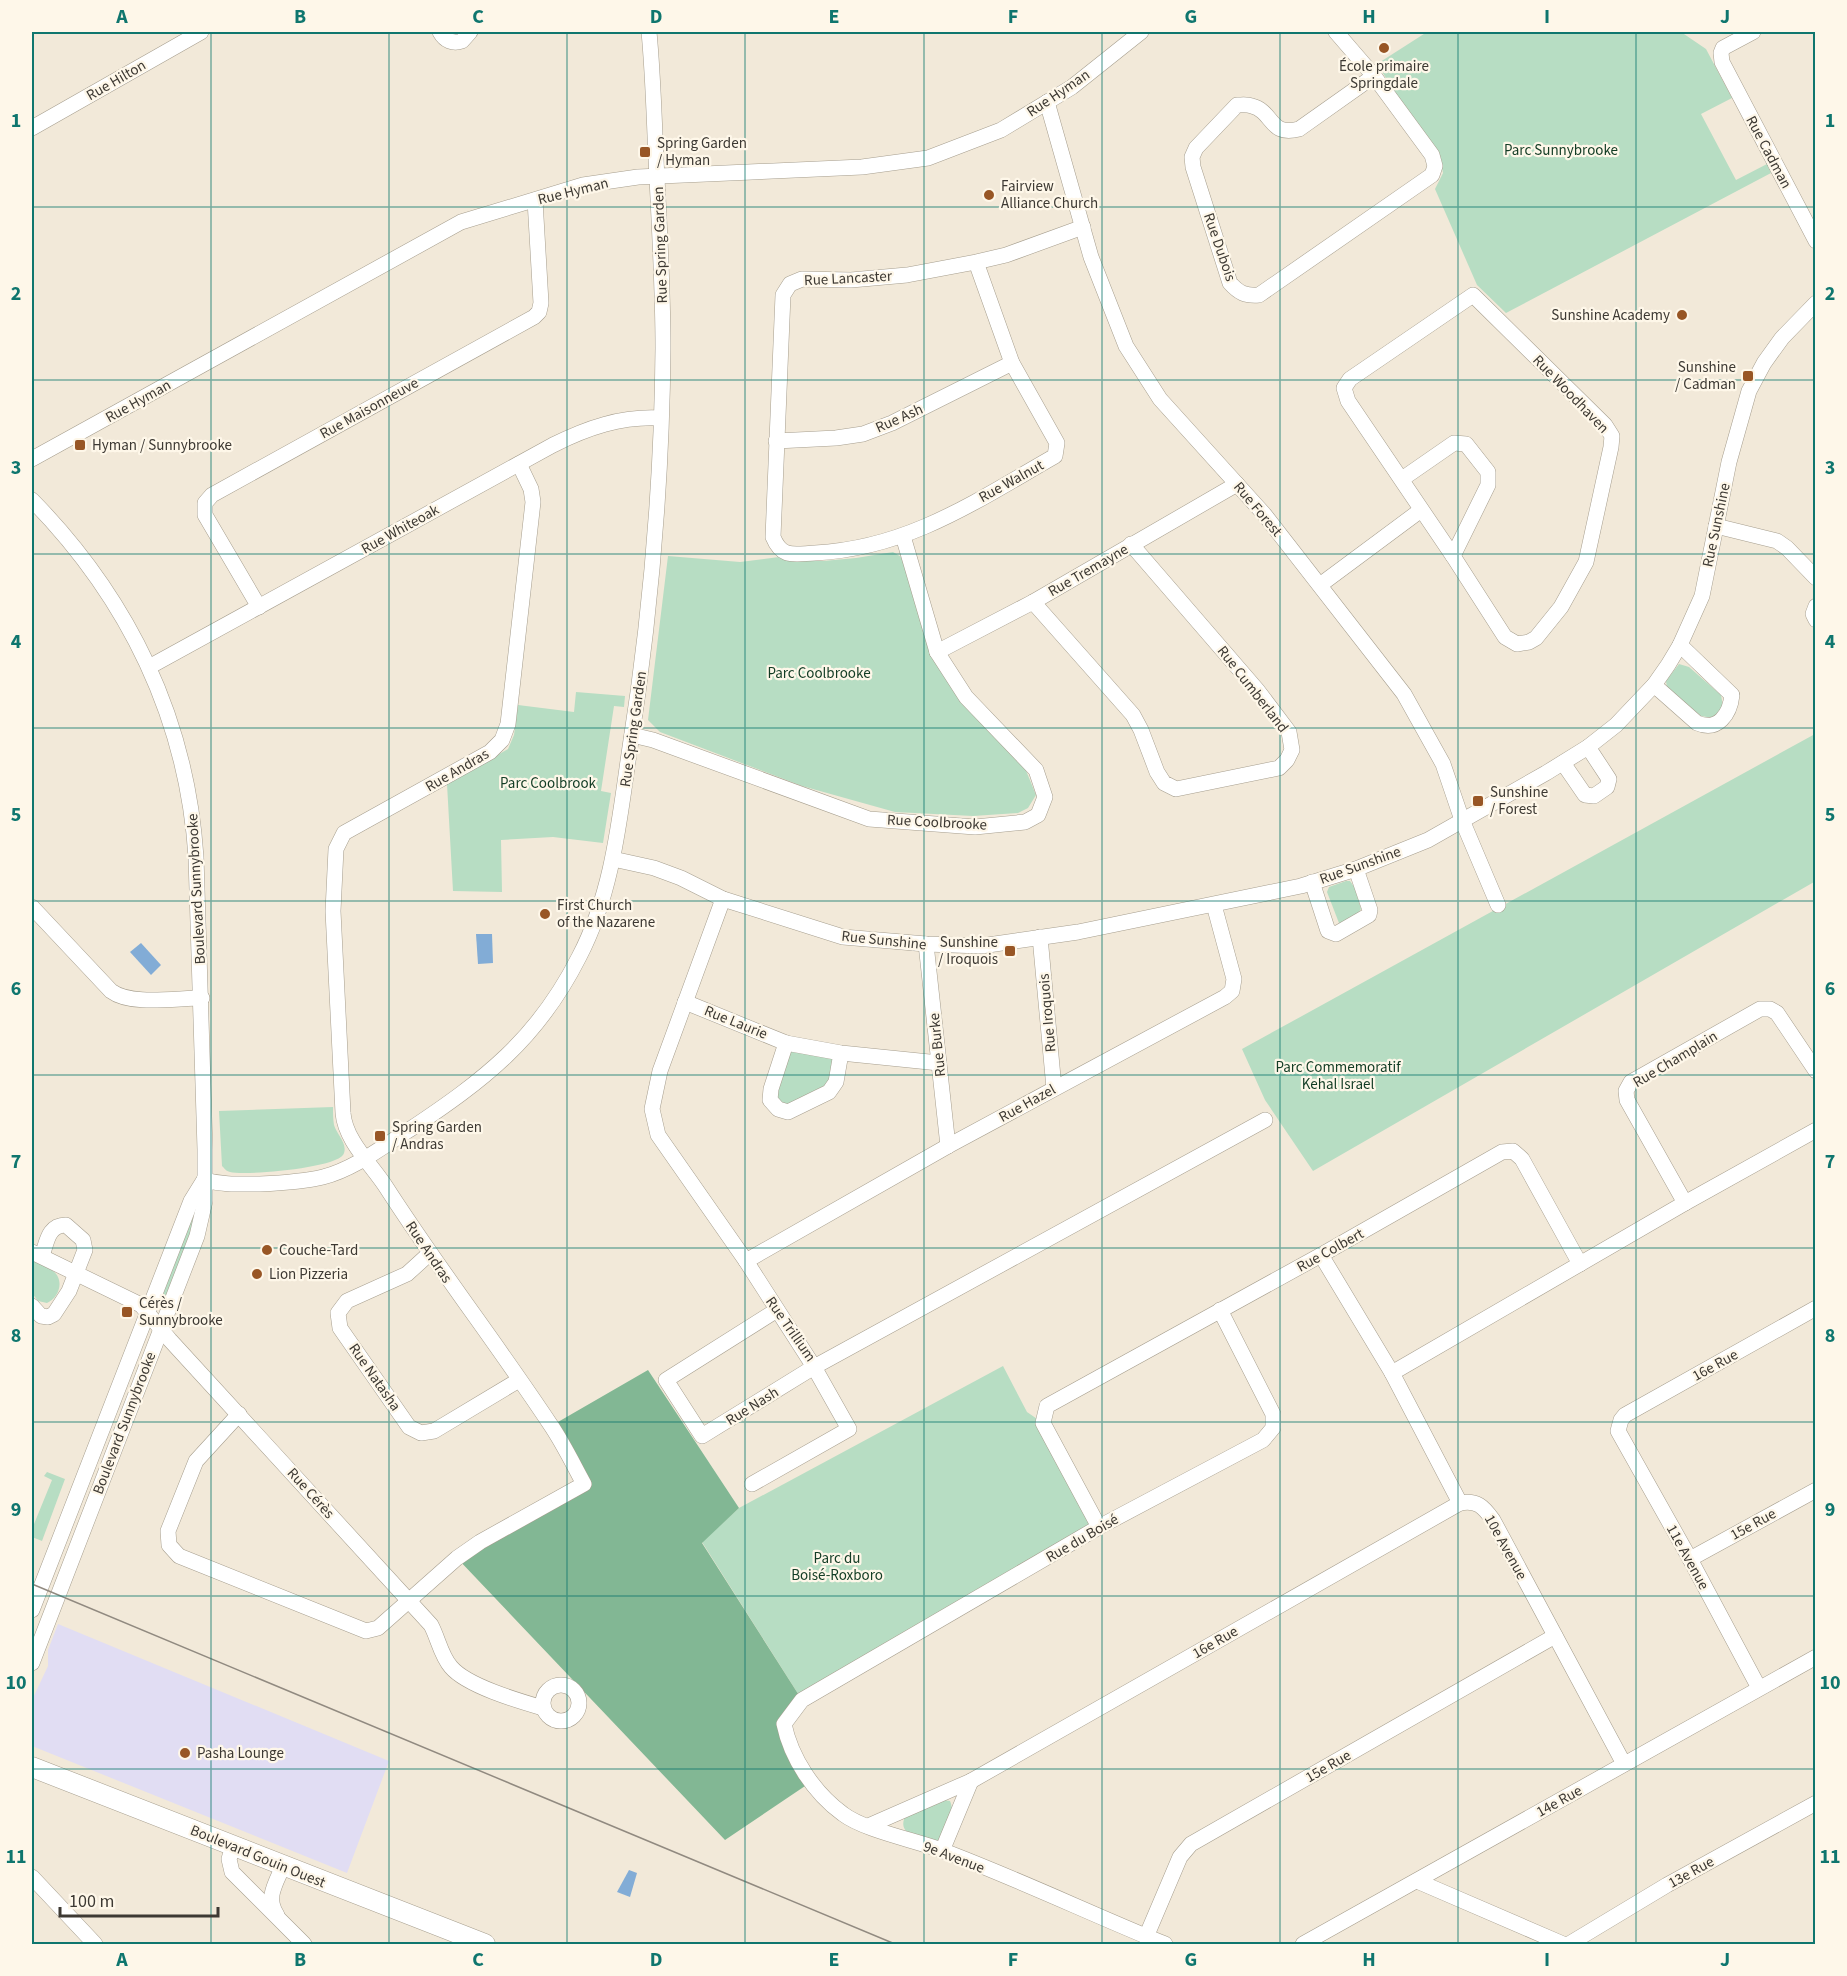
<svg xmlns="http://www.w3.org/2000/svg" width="1847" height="1976" font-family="'Source Sans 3',sans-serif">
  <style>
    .commercial { fill: #e1ddf3 }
    .green { fill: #b7ddc3 }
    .forest { fill: #82b794 }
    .water { fill: #82acd6 }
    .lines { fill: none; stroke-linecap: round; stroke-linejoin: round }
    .minor-casing { stroke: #a69e8e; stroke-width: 16 }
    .major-casing { stroke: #a69e8e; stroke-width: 21 }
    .minor { stroke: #fff; stroke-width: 15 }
    .major { stroke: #fff; stroke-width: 20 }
    .tram { stroke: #918a80; stroke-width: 1.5 }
    .grid { fill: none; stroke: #0f766e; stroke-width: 1.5; stroke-opacity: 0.55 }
    .poi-dot { fill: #985625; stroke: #fef7e9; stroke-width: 2 }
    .labels { text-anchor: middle; stroke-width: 4.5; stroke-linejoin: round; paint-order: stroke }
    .poi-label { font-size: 15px; fill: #3d3933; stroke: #fef7e9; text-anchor: start }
    .street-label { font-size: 15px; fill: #3d3933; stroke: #fef7e9 }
    .park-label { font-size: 15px; fill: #123c24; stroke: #fef7e9 }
    .neatline { fill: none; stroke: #0f766e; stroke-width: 2 }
    .grid-label { font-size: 20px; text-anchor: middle; font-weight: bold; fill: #0f766e }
  </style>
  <rect width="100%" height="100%" fill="#f2e9d9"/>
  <!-- commercial -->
  <path class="commercial" d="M58 1624 389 1761 347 1873 32 1746V1700L48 1666V1650Z"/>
  <!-- green -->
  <g class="green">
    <path d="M1427 32H1681L1706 49 1732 98 1701 114 1736 180 1767 164 1771 173 1506 313 1477 285 1435 189 1443 173 1441 163 1377 64Z"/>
    <path d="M893 552 903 558 932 656 962 703 1025 768 1036 795 1028 808 1018 813 973 816 895 812 802 786 660 732 648 720 668 556 740 562 779 557 791 561H823L856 558Z"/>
    <path d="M1679 664 1689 667 1721 695 1723 706 1713 718 1701 716 1667 688 1666 681Z"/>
    <path d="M576 692 625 696 624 707 614 706 601 791 611 793 603 843 553 837 501 840 502 892 453 891 447 784 508 749 514 735 518 705 574 712Z"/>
    <path d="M1815 734V884L1814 882 1313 1171 1265 1100 1242 1049Z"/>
    <path d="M1346 881H1350L1355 888 1361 909C1356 916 1348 924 1339 923L1327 892 1329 887Z"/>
    <path d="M789 1048 836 1058C827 1094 822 1090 790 1105L780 1102 777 1095Z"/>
    <path d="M333 1107C333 1113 333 1119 334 1125 337 1135 349 1145 343 1155 334 1168 245 1176 230 1172 226 1171 225 1169 222 1166L219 1111Z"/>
    <path d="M199 1203 188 1244 167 1297 164 1298 161 1293Z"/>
    <path d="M32 1259C38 1263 47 1266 53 1271 65 1280 59 1298 47 1303L38 1301 32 1293Z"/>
    <path d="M1003 1366 1027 1412 1043 1423 1099 1527 802 1700 702 1542 739 1508Z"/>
    <path d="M47 1472 65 1479 42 1541 32 1537V1529L52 1480 44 1476Z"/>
    <path d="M943 1800 950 1801C956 1815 946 1827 939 1840 924 1842 894 1835 906 1815Z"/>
  </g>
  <!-- forest -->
  <path class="forest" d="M648 1370 739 1508 702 1543 802 1700 784 1724 811 1782 725 1840 457 1558 583 1484 551 1426Z"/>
  <!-- water -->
  <g class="water">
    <path d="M476 934H492L493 963 478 964Z"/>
    <path d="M141 943 161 965 151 975 130 952Z"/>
    <path d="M629 1870 637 1873 630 1897 617 1892Z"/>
  </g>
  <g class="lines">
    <defs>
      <g id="minor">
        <path d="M440 32C445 41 453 44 462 41L470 32"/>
        <path d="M1336 32 1374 76 1432 155 1435 166 1432 175 1259 295C1245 296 1239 293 1230 283L1193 167 1192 157 1196 148 1237 105C1242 105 1247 104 1252 106 1274 112 1269 137 1299 129L1374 76"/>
        <path d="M1753 32 1723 48 1721 53 1722 62 1816 241"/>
        <path d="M1047 102 1091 257 1126 346 1160 399 1264 514 1404 694 1443 764 1462 820 1498 905"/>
        <path d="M32 128 201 32"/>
        <path d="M976 262 1012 363 1057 443 1055 456C976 501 909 548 815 553 794 554 782 559 773 537L783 295 790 284 802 279 851 280 907 275 976 262 1006 255 1083 227"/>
        <path d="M1473 295 1605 425 1612 436 1611 447 1586 562 1561 607 1536 638 1529 642 1517 644 1505 637 1453 556 1348 401 1344 388 1350 379Z"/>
        <path d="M776 441 836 438 863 434 892 423 1012 363"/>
        <path d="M32 459 461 222 583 185 638 177 862 167 928 158 1001 130 1072 87 1141 32"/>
        <path d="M1402 479 1454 443 1466 444 1488 472V485L1453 556"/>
        <path d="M32 500C128 598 187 718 196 857L205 1149V1201L197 1236 32 1663"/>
        <path d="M1716 526 1777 541 1787 548 1816 578"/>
        <path d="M1320 585 1421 510"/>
        <path d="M1033 602 1133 715 1141 730 1157 772 1164 783 1176 789 1279 768 1287 760 1292 750 1289 732 1258 691 1131 544"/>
        <path d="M1816 606 1813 614 1816 620"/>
        <path d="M259 607 205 515V503L212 495 534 317 539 312 541 303 535 200"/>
        <path d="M937 652 1033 602 1237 484"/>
        <path d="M149 667 553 445C587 428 621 416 660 418"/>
        <path d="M1654 685 1697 723C1718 732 1730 714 1732 695L1680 645"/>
        <path d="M632 735 653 740 869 819 975 827 1025 822 1038 815 1045 797 1036 770 966 697 937 652 903 536"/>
        <path d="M1563 763 1585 795 1594 796 1607 787 1609 779 1588 747"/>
        <path d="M613 859 654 868 681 878 723 899 843 937 926 944 981 946 1078 932 1301 886 1356 869 1428 840 1546 773 1588 747 1616 725 1654 685 1668 665 1680 645 1702 596 1729 462 1749 391 1764 363 1782 338 1816 303"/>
        <path d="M1312 882 1328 931 1336 934 1369 915 1370 910 1356 869"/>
        <path d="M723 899 660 1071 652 1109 658 1135 746 1261 814 1367 1265 1120"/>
        <path d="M32 907 111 991C131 1006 176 998 202 998"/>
        <path d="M1040 937 1054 1088"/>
        <path d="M926 944 948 1146"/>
        <path d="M685 1002 786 1043"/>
        <path d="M841 1053 836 1082 829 1092 788 1112 778 1109 770 1100 771 1089 786 1043 841 1053 939 1063"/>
        <path d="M204 1180C223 1185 240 1184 260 1184 281 1183 302 1182 323 1177 354 1169 382 1147 409 1130 484 1080 537 1040 579 957 612 894 619 823 629 754 650 620 662 483 663 348 663 284 659 221 656 158 654 116 653 73 649 32"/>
        <path d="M1685 1203 1627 1100 1626 1091 1631 1082 1760 1009H1770L1777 1013 1816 1071"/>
        <path d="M32 1252 141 1305 170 1340 431 1625C438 1638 441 1656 451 1667 467 1686 519 1701 543 1708"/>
        <path d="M429 1254 407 1274 347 1301 338 1313 340 1328 409 1427 421 1433 434 1431 519 1380"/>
        <path d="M1321 1255 1392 1373 1460 1503"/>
        <path d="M746 1261 948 1146 1225 997 1232 991 1234 979 1214 905"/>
        <path d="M32 1306 41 1316 48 1317 54 1314 69 1291 85 1250 83 1240 66 1225C48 1225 47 1242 42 1256"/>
        <path d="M1392 1373 1685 1203 1816 1130"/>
        <path d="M239 1414 196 1461 168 1531 169 1545 179 1556 366 1631 378 1628 457 1558 480 1542 584 1484C573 1464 563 1443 550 1424 497 1344 438 1268 386 1187 371 1164 345 1140 343 1113L333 911 336 849 344 833 490 752 502 740 508 724 533 502 531 489 519 464"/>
        <path d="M752 1484 849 1429 814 1367 702 1436 666 1380 777 1310"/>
        <path d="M1099 1527 1043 1423 1047 1406 1321 1255 1502 1152 1513 1151 1522 1159 1580 1264"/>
        <path d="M1690 1559 1816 1490"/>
        <path d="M32 1610 191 1201 204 1180"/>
        <circle cx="561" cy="1703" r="18"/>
        <path d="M1759 1688 1690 1559 1618 1431 1621 1420 1625 1415 1816 1308"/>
        <path d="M868 1826 971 1781 1460 1503C1477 1500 1483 1506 1493 1520L1624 1764"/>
        <path d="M233 1846 229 1859 232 1872 304 1944"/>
        <path d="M942 1851 971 1781"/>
        <path d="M32 1877 95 1944"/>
        <path d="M1417 1881 1563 1944"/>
        <path d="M277 1915C265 1898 276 1883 283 1866"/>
        <path d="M1146 1937 1180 1857 1191 1844 1555 1636"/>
        <path d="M1165 1944C1091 1914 1016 1878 941 1850 914 1840 864 1830 843 1814 814 1793 791 1758 784 1724L802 1700 1099 1527 1263 1440 1273 1428V1414L1220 1310"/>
        <path d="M1303 1944 1816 1657"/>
        <path d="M1569 1944 1667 1885 1816 1803"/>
      </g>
      <path id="major" d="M32 1767 485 1944"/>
    </defs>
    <!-- minor casing -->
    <use href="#minor" class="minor-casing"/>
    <!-- major casing -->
    <use href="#major" class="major-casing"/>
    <!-- minor -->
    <use href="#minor" class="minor"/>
    <!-- major -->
    <use href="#major" class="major"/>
    <!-- tram -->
    <path class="tram" d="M32 1584 895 1944"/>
  </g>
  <!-- grid -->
  <path class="grid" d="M211 32V1944M389 32V1944M567 32V1944M745 32V1944M924 32V1944M1102 32V1944M1280 32V1944M1458 32V1944M1636 32V1944M32 207H1816M32 380H1816M32 554H1816M32 728H1816M32 901H1816M32 1075H1816M32 1248H1816M32 1422H1816M32 1596H1816M32 1769H1816"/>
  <!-- markers -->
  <g class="poi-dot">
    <circle cx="1384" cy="48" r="6"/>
    <rect x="639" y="146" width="12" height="12" rx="3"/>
    <circle cx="989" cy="195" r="6"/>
    <circle cx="1682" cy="315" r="6"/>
    <rect x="1742" y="370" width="12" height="12" rx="3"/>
    <rect x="74" y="439" width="12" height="12" rx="3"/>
    <rect x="1472" y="795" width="12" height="12" rx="3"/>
    <circle cx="545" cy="914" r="6"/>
    <rect x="1004" y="945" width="12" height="12" rx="3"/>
    <rect x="374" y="1130" width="12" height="12" rx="3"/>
    <circle cx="267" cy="1250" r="6"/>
    <circle cx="257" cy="1274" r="6"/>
    <rect x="121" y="1306" width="12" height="12" rx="3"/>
    <circle cx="185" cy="1753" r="6"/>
  </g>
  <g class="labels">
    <!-- poi labels -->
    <g class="poi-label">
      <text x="1384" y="71" text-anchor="middle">École primaire<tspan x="1384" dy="17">Springdale</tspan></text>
      <text x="657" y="148">Spring Garden<tspan x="657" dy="17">/ Hyman</tspan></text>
      <text x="1001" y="191">Fairview<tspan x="1001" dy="17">Alliance Church</tspan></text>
      <text x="1670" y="320" text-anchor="end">Sunshine Academy</text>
      <text x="1736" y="372" text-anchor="end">Sunshine<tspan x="1736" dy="17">/ Cadman</tspan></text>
      <text x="92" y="450">Hyman / Sunnybrooke</text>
      <text x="1490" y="797">Sunshine<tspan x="1490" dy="17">/ Forest</tspan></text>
      <text x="557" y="910">First Church<tspan x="557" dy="17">of the Nazarene</tspan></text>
      <text x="998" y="947" text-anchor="end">Sunshine<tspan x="998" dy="17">/ Iroquois</tspan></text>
      <text x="392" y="1132">Spring Garden<tspan x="392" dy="17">/ Andras</tspan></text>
      <text x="279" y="1255">Couche-Tard</text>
      <text x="269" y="1279">Lion Pizzeria</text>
      <text x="139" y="1308">Cérès /<tspan x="139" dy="17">Sunnybrooke</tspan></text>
      <text x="197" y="1758">Pasha Lounge</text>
    </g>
    <!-- street labels -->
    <g class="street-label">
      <text transform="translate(116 80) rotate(-30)" y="5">Rue Hilton</text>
      <text transform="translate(1058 93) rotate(-34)" y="5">Rue Hyman</text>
      <text transform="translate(1769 152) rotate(62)" y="5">Rue Cadman</text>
      <text transform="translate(573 191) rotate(-14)" y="5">Rue Hyman</text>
      <text transform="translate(660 245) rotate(-92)" y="5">Rue Spring Garden</text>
      <text transform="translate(1220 247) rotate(71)" y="5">Rue Dubois</text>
      <text transform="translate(848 278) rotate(-3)" y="5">Rue Lancaster</text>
      <text transform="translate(1571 394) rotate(46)" y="5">Rue Woodhaven</text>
      <text transform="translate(138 401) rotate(-29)" y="5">Rue Hyman</text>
      <text transform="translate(369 408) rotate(-29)" y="5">Rue Maisonneuve</text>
      <text transform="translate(899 418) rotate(-24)" y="5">Rue Ash</text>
      <text transform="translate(1011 481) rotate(-29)" y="5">Rue Walnut</text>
      <text transform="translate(1258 509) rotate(50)" y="5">Rue Forest</text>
      <text transform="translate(1716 525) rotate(-78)" y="5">Rue Sunshine</text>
      <text transform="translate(400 529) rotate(-29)" y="5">Rue Whiteoak</text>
      <text transform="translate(1088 570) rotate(-30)" y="5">Rue Tremayne</text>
      <text transform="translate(1253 689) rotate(52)" y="5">Rue Cumberland</text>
      <text transform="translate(633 729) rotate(-82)" y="5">Rue Spring Garden</text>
      <text transform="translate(457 770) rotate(-30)" y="5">Rue Andras</text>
      <text transform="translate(937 822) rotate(3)" y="5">Rue Coolbrooke</text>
      <text transform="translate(1360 865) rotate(-20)" y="5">Rue Sunshine</text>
      <text transform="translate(196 889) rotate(-93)" y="5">Boulevard Sunnybrooke</text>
      <text transform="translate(884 940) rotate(6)" y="5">Rue Sunshine</text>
      <text transform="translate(1047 1013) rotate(-95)" y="5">Rue Iroquois</text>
      <text transform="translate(736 1022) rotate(22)" y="5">Rue Laurie</text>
      <text transform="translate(937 1045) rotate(-96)" y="5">Rue Burke</text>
      <text transform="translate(1675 1059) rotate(-31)" y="5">Rue Champlain</text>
      <text transform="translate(1027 1103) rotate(-29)" y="5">Rue Hazel</text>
      <text transform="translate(1330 1250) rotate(-29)" y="5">Rue Colbert</text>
      <text transform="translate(429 1252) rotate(56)" y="5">Rue Andras</text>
      <text transform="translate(791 1329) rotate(55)" y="5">Rue Trillium</text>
      <text transform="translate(1715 1365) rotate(-29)" y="5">16e Rue</text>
      <text transform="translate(375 1377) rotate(55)" y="5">Rue Natasha</text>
      <text transform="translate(752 1406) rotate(-32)" y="5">Rue Nash</text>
      <text transform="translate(124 1423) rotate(-69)" y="5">Boulevard Sunnybrooke</text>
      <text transform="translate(311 1493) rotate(48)" y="5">Rue Cérès</text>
      <text transform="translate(1753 1524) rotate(-29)" y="5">15e Rue</text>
      <text transform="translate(1082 1538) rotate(-30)" y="5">Rue du Boisé</text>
      <text transform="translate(1506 1547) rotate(61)" y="5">10e Avenue</text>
      <text transform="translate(1688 1557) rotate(61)" y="5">11e Avenue</text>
      <text transform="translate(1215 1642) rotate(-30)" y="5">16e Rue</text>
      <text transform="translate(1328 1766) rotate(-30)" y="5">15e Rue</text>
      <text transform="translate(1559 1801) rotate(-29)" y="5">14e Rue</text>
      <text transform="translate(258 1856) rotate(22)" y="5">Boulevard Gouin Ouest</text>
      <text transform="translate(954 1857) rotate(21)" y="5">9e Avenue</text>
      <text transform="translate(1691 1872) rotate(-29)" y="5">13e Rue</text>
    </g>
    <!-- park labels -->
    <g class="park-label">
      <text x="1561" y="155">Parc Sunnybrooke</text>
      <text x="819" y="678">Parc Coolbrooke</text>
      <text x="548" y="788">Parc Coolbrook</text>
      <text x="1338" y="1072">Parc Commemoratif<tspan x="1338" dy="17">Kehal Israel</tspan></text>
      <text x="837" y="1563">Parc du<tspan x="837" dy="17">Boisé-Roxboro</tspan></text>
    </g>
  </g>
  <!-- border -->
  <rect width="1847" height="1976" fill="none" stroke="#fef7e9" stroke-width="66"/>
  <!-- scale -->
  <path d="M60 1907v9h158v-9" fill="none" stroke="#3d3933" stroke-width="3"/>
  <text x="69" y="1907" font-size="18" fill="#3d3933" stroke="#fef7e9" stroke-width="4.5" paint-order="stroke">100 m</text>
  <rect x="33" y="33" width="1781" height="1910" class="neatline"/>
  <g class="grid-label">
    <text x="122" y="23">A</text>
    <text x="300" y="23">B</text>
    <text x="478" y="23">C</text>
    <text x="656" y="23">D</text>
    <text x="834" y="23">E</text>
    <text x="1013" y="23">F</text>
    <text x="1191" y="23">G</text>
    <text x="1369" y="23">H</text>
    <text x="1547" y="23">I</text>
    <text x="1725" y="23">J</text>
    <text x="16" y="127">1</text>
    <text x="1830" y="127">1</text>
    <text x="16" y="300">2</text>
    <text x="1830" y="300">2</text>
    <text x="16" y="474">3</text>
    <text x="1830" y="474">3</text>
    <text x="16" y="648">4</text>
    <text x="1830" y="648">4</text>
    <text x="16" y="821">5</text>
    <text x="1830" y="821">5</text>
    <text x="16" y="995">6</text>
    <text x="1830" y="995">6</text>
    <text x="16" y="1168">7</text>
    <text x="1830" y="1168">7</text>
    <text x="16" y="1342">8</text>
    <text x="1830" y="1342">8</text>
    <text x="16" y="1516">9</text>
    <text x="1830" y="1516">9</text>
    <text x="16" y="1689">10</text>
    <text x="1830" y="1689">10</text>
    <text x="16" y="1863">11</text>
    <text x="1830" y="1863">11</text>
    <text x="122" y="1966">A</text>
    <text x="300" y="1966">B</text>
    <text x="478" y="1966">C</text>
    <text x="656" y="1966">D</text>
    <text x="834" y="1966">E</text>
    <text x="1013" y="1966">F</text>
    <text x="1191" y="1966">G</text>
    <text x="1369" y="1966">H</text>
    <text x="1547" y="1966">I</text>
    <text x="1725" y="1966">J</text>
  </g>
</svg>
